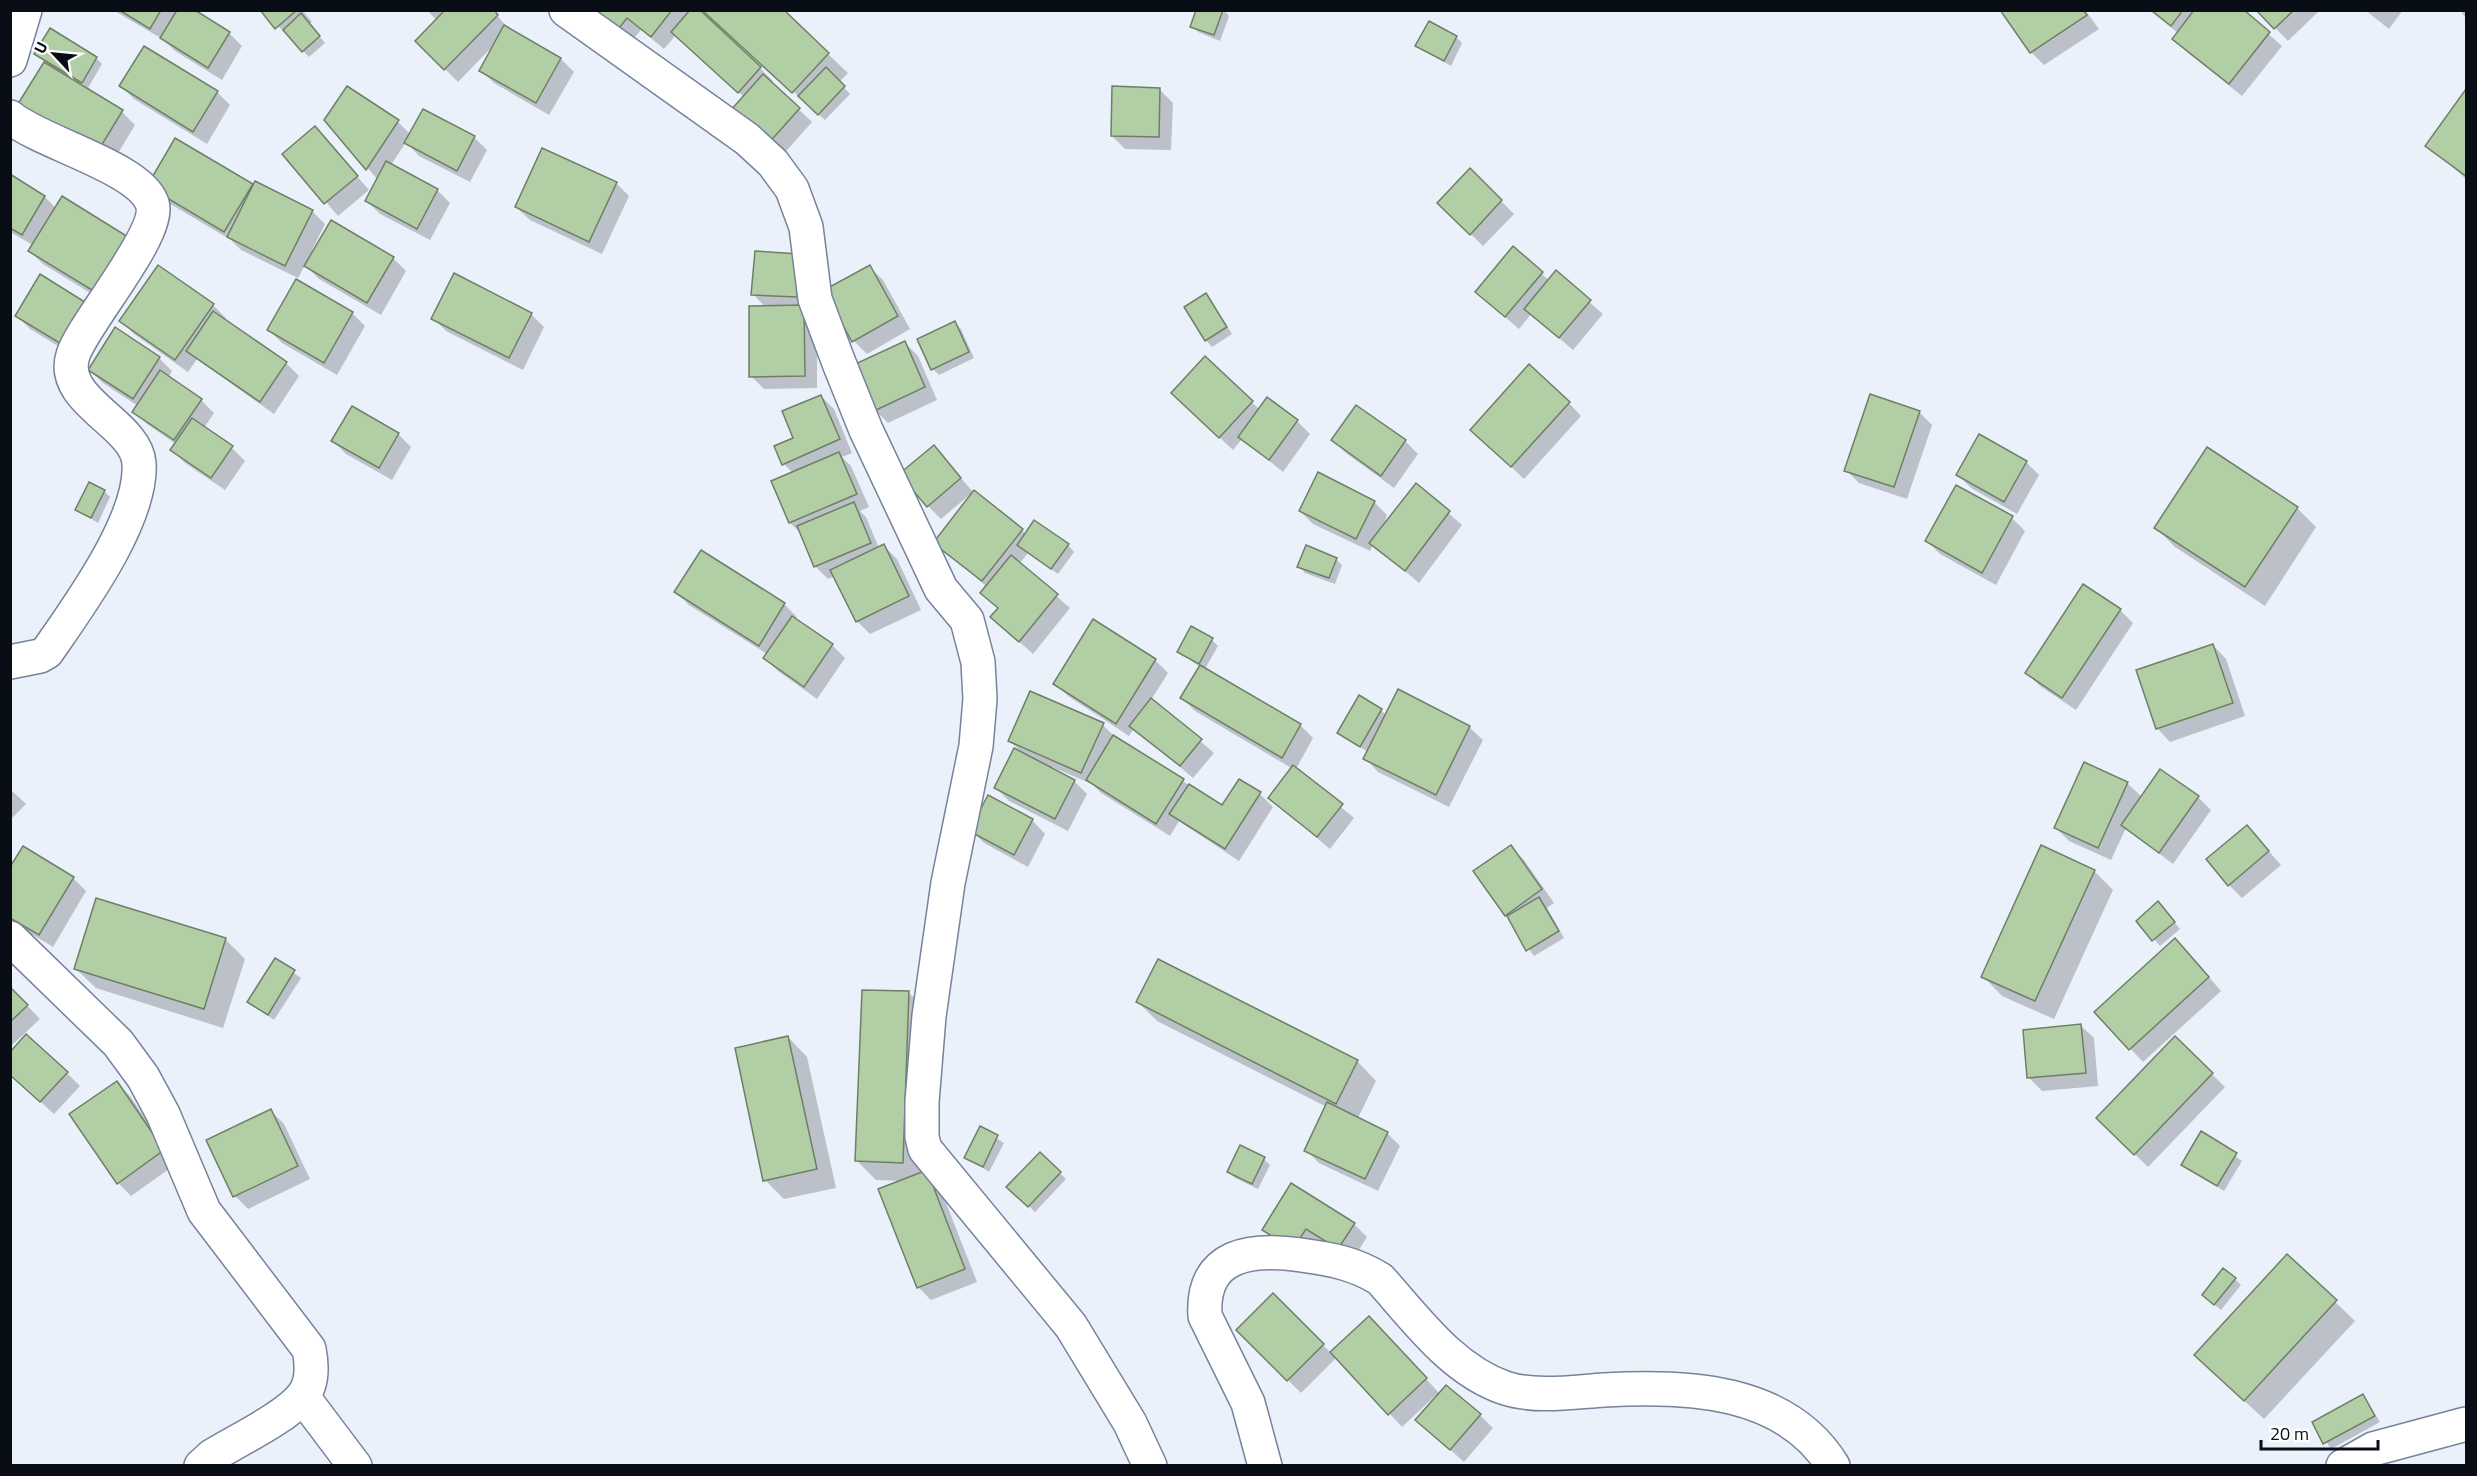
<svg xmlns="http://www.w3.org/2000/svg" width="2477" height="1476" font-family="'Titillium Web',sans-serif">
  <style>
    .shadow { fill: #0003 }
    .building { fill: #b2cea5; stroke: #6f7f67; stroke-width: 1.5 }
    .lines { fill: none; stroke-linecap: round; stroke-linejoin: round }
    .minor-casing { stroke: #76839b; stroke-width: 36 }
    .minor { stroke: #fff; stroke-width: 33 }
  </style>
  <rect width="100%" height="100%" fill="#ebf1fb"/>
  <!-- shadow -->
  <g class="shadow">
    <path d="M113 10H192L229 33 242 46 222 80 175 51 164 40Z"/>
    <path d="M262 10H302L312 22 309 24 325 43 309 57Z"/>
    <path d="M427 10H492L510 30 561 59 574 72 549 115 494 83 481 70 492 47 458 82 417 41 437 21Z"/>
    <path d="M591 10H697L760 68 773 81 771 83 812 122 781 157 744 97 676 35 664 49 641 30 629 44Z"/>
    <path d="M1197 10H1224L1229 16 1220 41 1198 32 1192 26Z"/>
    <path d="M2002 10H2085L2099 29 2044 65 2031 52Z"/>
    <path d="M2149 10H2241L2282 46 2242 96 2187 52 2174 39 2178 33Z"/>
    <path d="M2258 10H2320L2288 41Z"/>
    <path d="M2365 10H2403L2389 29Z"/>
    <path d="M2466 10V18L2462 13Z"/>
    <path d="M717 23 828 54 848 73 839 82 850 94 825 120Z"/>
    <path d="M1456 37 1462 43 1451 66 1417 46Z"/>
    <path d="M36 53 96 58 102 64 88 88 81 83 79 85 122 112 135 125 109 168 18 106 45 61Z"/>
    <path d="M121 86 217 92 230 105 207 144 134 99Z"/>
    <path d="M1160 90 1173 103 1171 150 1125 149 1112 136Z"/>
    <path d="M2466 91V179L2427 145Z"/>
    <path d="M326 120 398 122 411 135 474 137 487 150 470 182 419 156 406 142 391 165 437 190 450 203 430 240 380 214 367 201 378 180Z"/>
    <path d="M315 128 369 190 338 216 285 154Z"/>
    <path d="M175 140 254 186 312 211 325 224 312 250 314 251 332 222 393 258 406 271 381 315 319 279 305 265 298 278 241 250 231 240 162 199Z"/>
    <path d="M1470 170 1514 214 1483 246 1439 203Z"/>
    <path d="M10 176 45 197 56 208 113 307 43 264 30 251 33 245 10 232Z"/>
    <path d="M616 183 629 196 602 254 530 220 516 207Z"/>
    <path d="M1513 249 1550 281 1556 273 1603 314 1573 350 1531 314 1519 329 1490 304Z"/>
    <path d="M799 256 817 320V388L764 389 751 376 766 308 753 294Z"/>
    <path d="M869 267 883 280 910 329 867 354 854 341Z"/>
    <path d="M41 276 76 357 30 329 17 316Z"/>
    <path d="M1206 295 1232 334 1212 347 1206 340Z"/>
    <path d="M213 305 226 318 224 321 286 363 299 376 274 414 197 359 188 372 134 334 121 321Z"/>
    <path d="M352 313 365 326 337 375 282 343 269 330Z"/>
    <path d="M531 314 544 327 523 370 446 331 433 318Z"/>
    <path d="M955 323 961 329 974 358 939 375 933 369 919 340Z"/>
    <path d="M905 343 918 356 937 400 888 423 875 410Z"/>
    <path d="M159 358 172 371 168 378 201 400 214 413 204 428 232 448 245 461 225 490 185 463 172 450 176 444 147 424 134 411 138 406 103 383 90 370Z"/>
    <path d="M1205 358 1260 410 1297 421 1310 434 1283 472 1242 439 1233 450 1186 406Z"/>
    <path d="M821 396 834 409 852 453 842 457 851 466 869 507 860 511 866 517 879 548 884 546 897 559 921 610 870 634 857 621 835 576 828 579 815 566 803 535 790 523 793 473 784 464Z"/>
    <path d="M1569 403 1581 416 1524 479 1485 442Z"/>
    <path d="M1356 407 1405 441 1418 454 1394 488 1346 453 1333 440Z"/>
    <path d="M1919 412 1932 425 1907 499 1859 483 1846 470Z"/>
    <path d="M398 434 411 447 392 480 346 454 333 441Z"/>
    <path d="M934 447 973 492 941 519 928 506Z"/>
    <path d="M2026 462 2039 475 2017 514 1971 488 1958 475Z"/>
    <path d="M1416 485 1462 525 1419 583 1373 544 1370 551 1313 524 1300 511 1374 502 1387 515 1383 528Z"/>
    <path d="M1956 487 2012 518 2025 531 1996 585 1940 554 1927 541Z"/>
    <path d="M104 491 110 497 98 523 77 510Z"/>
    <path d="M974 492 1026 534 1068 545 1074 552 1058 574 1028 553 1019 564 1070 608 1033 654 992 617 999 609 982 593 987 587 935 543Z"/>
    <path d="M2297 508 2316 527 2265 606 2175 547 2156 528Z"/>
    <path d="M1336 559 1342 565 1335 584 1305 573 1299 566Z"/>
    <path d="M676 592 784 604 797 617 796 620 832 645 845 658 817 699 778 671 765 658 767 654 689 605Z"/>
    <path d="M2120 610 2133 623 2076 710 2040 686 2027 673Z"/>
    <path d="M1212 640 1218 646 1205 669 1300 725 1313 738 1296 769 1354 818 1330 849 1270 798 1293 769 1195 711 1182 698 1200 667 1179 652Z"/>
    <path d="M2213 645 2226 659 2245 716 2170 742 2157 728Z"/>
    <path d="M1155 660 1168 673 1151 700 1214 753 1193 778 1134 728 1129 736 1068 696 1055 683Z"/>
    <path d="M1381 710 1386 715 1469 727 1483 740 1449 807 1378 772 1365 758 1368 752 1339 733Z"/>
    <path d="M1103 725 1116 738 1223 807 1239 781 1260 794 1273 807 1239 861 1179 821 1170 836 1101 793 1092 784 1052 767 1051 769 1074 781 1087 794 1068 831 1009 801 996 788 1023 754 1010 741Z"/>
    <path d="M2127 783 2142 797H2198L2211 810 2173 864 2126 828 2111 860 2069 841 2056 828Z"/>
    <path d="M10 789 26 804 10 820Z"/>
    <path d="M1032 820 1045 834 1028 867 984 843 971 830Z"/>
    <path d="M2247 827 2281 865 2242 898 2229 885Z"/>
    <path d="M1511 847 1524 860 1554 903 1547 908 1564 938 1534 956 1475 872Z"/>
    <path d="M24 848 73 878 86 891 53 947 10 921V870Z"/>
    <path d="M2094 871 2113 890 2054 1019 2002 996 1983 976Z"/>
    <path d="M97 900 226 940 245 959 223 1028 96 988 76 969Z"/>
    <path d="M2164 909 2180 929 2160 946 2138 921Z"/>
    <path d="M2188 953 2221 991 2143 1062 2096 1012Z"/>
    <path d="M275 960 301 978 274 1020 249 1002Z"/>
    <path d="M10 988 40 1019 10 1047Z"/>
    <path d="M909 993 928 1012 939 1185 977 1282 931 1300 918 1287 902 1181 876 1180 857 1161Z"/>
    <path d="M1138 1002 1357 1061 1376 1081 1358 1118 1387 1133 1400 1146 1378 1191 1319 1163 1306 1150 1327 1107 1157 1021Z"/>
    <path d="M2080 1025 2094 1038 2098 1086 2042 1091 2029 1078Z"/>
    <path d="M788 1037 807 1057 836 1188 784 1199 765 1180Z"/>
    <path d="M2175 1038 2225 1087 2148 1167 2098 1118Z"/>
    <path d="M67 1073 80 1086 54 1114 10 1074Z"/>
    <path d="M117 1083 130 1096 176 1164 131 1196 118 1183Z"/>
    <path d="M271 1111 284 1124 310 1179 248 1209 235 1196Z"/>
    <path d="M980 1128 1004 1143 989 1172 966 1157Z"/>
    <path d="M2201 1133 2242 1161 2224 1191 2183 1165Z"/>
    <path d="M1040 1154 1066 1179 1035 1212 1009 1187Z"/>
    <path d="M1264 1159 1270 1165 1258 1189 1235 1178 1228 1172Z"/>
    <path d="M1354 1224 1367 1237 1352 1261 1320 1241 1307 1261 1277 1243 1264 1230Z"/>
    <path d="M2287 1256 2355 1321 2264 1419 2215 1374Z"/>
    <path d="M2235 1279 2241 1285 2221 1310 2210 1301Z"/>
    <path d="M1273 1295 1331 1353 1382 1331 1440 1394 1480 1415 1493 1428 1464 1462 1417 1420 1437 1397 1436 1395 1402 1427 1337 1357 1301 1393 1238 1330Z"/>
    <path d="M2363 1395 2380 1422 2331 1449 2314 1423Z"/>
  </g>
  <!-- building -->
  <g class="building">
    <path d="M119 10H161L150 29Z"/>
    <path d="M177 10H195L230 32 208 68 160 38Z"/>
    <path d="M260 10H297L275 29Z"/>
    <path d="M445 10H494L498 15 444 70 415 41Z"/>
    <path d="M590 10H672L651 37 627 18 616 32Z"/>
    <path d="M690 10H700L761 67 738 93 671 32Z"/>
    <path d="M702 10H784L829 53 792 93Z"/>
    <path d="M1196 10H1223L1214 35 1190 27Z"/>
    <path d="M2000 10H2083L2087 15 2030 53Z"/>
    <path d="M2151 10H2183L2171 26Z"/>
    <path d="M2194 10H2244L2270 32 2229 84 2172 39Z"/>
    <path d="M2256 10H2294L2274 29Z"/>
    <path d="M301 13 320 36 302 52 283 30Z"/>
    <path d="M1429 21 1457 36 1444 61 1415 46Z"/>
    <path d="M504 25 561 58 536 103 479 71Z"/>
    <path d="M50 28 97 57 82 83 34 54Z"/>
    <path d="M144 46 218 91 193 132 119 86Z"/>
    <path d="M44 62 123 110 95 156 16 107Z"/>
    <path d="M826 67 845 86 818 115 798 96Z"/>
    <path d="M763 74 800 108 767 145 730 111Z"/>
    <path d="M347 86 399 120 366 170 324 120Z"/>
    <path d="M1112 86 1160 88 1159 137 1111 136Z"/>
    <path d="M2466 89V176L2425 146Z"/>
    <path d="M423 109 475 136 457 171 404 143Z"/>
    <path d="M315 126 358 176 324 204 282 154Z"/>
    <path d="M175 138 253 184 224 232 147 186Z"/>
    <path d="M542 148 617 182 589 242 515 207Z"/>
    <path d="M386 161 438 189 417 229 365 201Z"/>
    <path d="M1470 168 1502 200 1470 235 1437 203Z"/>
    <path d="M10 174 45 196 22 235 10 228Z"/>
    <path d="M255 181 313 210 285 266 227 237Z"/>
    <path d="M62 196 133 240 100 295 28 251Z"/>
    <path d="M331 220 394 257 367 303 304 266Z"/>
    <path d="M1513 246 1543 272 1505 317 1475 292Z"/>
    <path d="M755 251 799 254 797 297 751 295Z"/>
    <path d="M158 265 214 304 175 360 119 321Z"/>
    <path d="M870 265 898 316 852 342 824 290Z"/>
    <path d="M1556 270 1591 300 1559 338 1524 309Z"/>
    <path d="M454 273 532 313 509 358 431 319Z"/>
    <path d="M40 274 88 304 63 345 15 316Z"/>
    <path d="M296 279 353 312 324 363 267 330Z"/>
    <path d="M1206 293 1227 327 1205 341 1184 307Z"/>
    <path d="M804 305 805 376 749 377V306Z"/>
    <path d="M213 311 287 362 260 402 186 351Z"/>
    <path d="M955 321 969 352 931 370 917 339Z"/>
    <path d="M115 327 160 357 133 399 88 370Z"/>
    <path d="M905 341 925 387 874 411 853 365Z"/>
    <path d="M1205 356 1253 401 1219 438 1171 393Z"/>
    <path d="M1529 364 1570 402 1511 467 1470 430Z"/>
    <path d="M160 370 202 399 174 440 132 412Z"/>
    <path d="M1870 394 1920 411 1894 487 1844 471Z"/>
    <path d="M821 395 840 439 782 465 774 446 793 438 782 411Z"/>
    <path d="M1267 397 1298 420 1269 460 1238 437Z"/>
    <path d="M1356 405 1406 440 1381 476 1331 440Z"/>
    <path d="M352 406 399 433 379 468 331 441Z"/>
    <path d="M192 418 233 446 211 478 170 450Z"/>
    <path d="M1979 434 2027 461 2004 502 1956 475Z"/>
    <path d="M934 445 961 478 927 507 899 474Z"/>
    <path d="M2207 447 2298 507 2245 587 2154 528Z"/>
    <path d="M839 452 857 494 789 523 771 481Z"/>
    <path d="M1318 472 1375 501 1356 539 1299 511Z"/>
    <path d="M89 482 105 490 91 518 75 510Z"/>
    <path d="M1416 483 1450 511 1405 571 1369 543Z"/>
    <path d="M1956 485 2013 516 1982 573 1925 541Z"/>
    <path d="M974 490 1023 529 982 581 933 543Z"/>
    <path d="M854 502 871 543 814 567 797 526Z"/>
    <path d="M1034 520 1069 544 1051 569 1017 545Z"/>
    <path d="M884 544 909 596 856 622 830 570Z"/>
    <path d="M1306 545 1337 558 1329 578 1297 567Z"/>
    <path d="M701 550 785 603 759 646 674 592Z"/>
    <path d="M1011 555 1058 594 1019 642 990 617 998 608 980 593Z"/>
    <path d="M2083 584 2121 609 2062 698 2025 673Z"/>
    <path d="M792 616 833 644 804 687 763 658Z"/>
    <path d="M1093 619 1156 659 1116 724 1053 684Z"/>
    <path d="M1191 626 1213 638 1199 664 1177 652Z"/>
    <path d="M2213 644 2233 703 2156 729 2136 670Z"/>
    <path d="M1200 665 1301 724 1282 758 1180 698Z"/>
    <path d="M1398 689 1470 726 1436 795 1363 759Z"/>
    <path d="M1030 691 1104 723 1081 773 1008 741Z"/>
    <path d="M1359 695 1382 709 1360 747 1337 733Z"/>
    <path d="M1151 698 1202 739 1180 766 1129 726Z"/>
    <path d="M1113 735 1184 779 1156 824 1086 780Z"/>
    <path d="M1014 748 1075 780 1055 819 994 788Z"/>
    <path d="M2084 762 2128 782 2098 848 2054 828Z"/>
    <path d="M1293 765 1343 804 1317 837 1268 798Z"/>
    <path d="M2160 769 2199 796 2159 853 2121 825Z"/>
    <path d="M1239 779 1261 792 1225 849 1169 814 1189 784 1222 805Z"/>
    <path d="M988 795 1033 819 1014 855 969 831Z"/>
    <path d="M2247 825 2269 851 2228 886 2206 859Z"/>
    <path d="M1511 845 1542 889 1505 916 1473 871Z"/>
    <path d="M2041 845 2095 870 2035 1001 1981 977Z"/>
    <path d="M23 846 74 877 39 935 10 918V867Z"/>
    <path d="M1539 897 1559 931 1526 951 1507 916Z"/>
    <path d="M96 898 226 938 204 1009 74 969Z"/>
    <path d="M2158 901 2175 922 2152 941 2136 921Z"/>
    <path d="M2175 938 2209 977 2129 1050 2094 1012Z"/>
    <path d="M275 958 295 970 268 1015 247 1002Z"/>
    <path d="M1158 959 1358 1060 1336 1104 1136 1002Z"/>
    <path d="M10 987 28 1005 10 1022Z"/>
    <path d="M862 990 909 991 903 1163 855 1161Z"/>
    <path d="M2081 1024 2086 1073 2027 1078 2023 1030Z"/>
    <path d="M26 1034 68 1072 40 1102 10 1075V1052Z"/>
    <path d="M788 1036 817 1169 763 1181 735 1048Z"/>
    <path d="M2175 1036 2213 1073 2134 1155 2096 1118Z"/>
    <path d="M117 1081 164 1150 117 1184 69 1114Z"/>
    <path d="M1327 1102 1388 1132 1365 1179 1304 1151Z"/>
    <path d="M271 1109 298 1166 233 1197 206 1140Z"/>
    <path d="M980 1126 998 1135 983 1167 964 1158Z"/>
    <path d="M2201 1131 2237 1153 2217 1186 2181 1165Z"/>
    <path d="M1240 1145 1265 1157 1252 1184 1227 1172Z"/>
    <path d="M1040 1152 1061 1172 1028 1207 1006 1187Z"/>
    <path d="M927 1170 965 1269 917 1288 878 1189Z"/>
    <path d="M1291 1183 1355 1223 1338 1249 1306 1229 1293 1249 1262 1230Z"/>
    <path d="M2287 1254 2337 1300 2244 1401 2194 1355Z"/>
    <path d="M2223 1268 2236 1278 2214 1305 2202 1295Z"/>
    <path d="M1273 1293 1324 1344 1287 1381 1236 1330Z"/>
    <path d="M1369 1316 1427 1378 1388 1415 1330 1352Z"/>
    <path d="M1446 1385 1481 1414 1450 1450 1415 1420Z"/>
    <path d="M2363 1394 2375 1416 2323 1444 2312 1422Z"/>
  </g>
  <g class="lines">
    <defs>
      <g id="minor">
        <path d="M566 10 747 139 773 163 792 189 806 227 815 299 839 363 866 430 941 589 967 620 978 662 980 699 976 746 948 883 929 1016 922 1102V1137L925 1149 1071 1326 1130 1423 1150 1466"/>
        <path d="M10 60 25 10"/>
        <path d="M10 117C41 143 139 167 152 203 163 232 84 322 73 355 58 401 136 423 139 463 143 519 78 607 47 652L40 656 10 662"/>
        <path d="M10 938 118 1043 143 1077 163 1114 204 1211 309 1349C312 1364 313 1384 302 1397 285 1418 236 1441 212 1456L201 1466"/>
        <path d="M303 1397 355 1466"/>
        <path d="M1265 1466 1248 1403 1205 1316C1201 1253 1252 1248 1301 1255 1330 1259 1354 1263 1380 1279 1416 1319 1452 1370 1505 1388 1535 1398 1573 1392 1604 1390 1686 1385 1786 1389 1833 1466"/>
        <path d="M2343 1466 2373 1449 2466 1424"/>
      </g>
    </defs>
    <!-- minor casing -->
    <use href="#minor" class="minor-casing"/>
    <!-- minor -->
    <use href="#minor" class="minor"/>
  </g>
  <!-- border -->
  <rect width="2477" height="1476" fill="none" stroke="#090e16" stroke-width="24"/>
  <!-- north arrow -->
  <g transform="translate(54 54) rotate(296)" stroke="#fefefe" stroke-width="4.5" paint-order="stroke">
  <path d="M0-4.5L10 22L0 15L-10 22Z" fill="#090e16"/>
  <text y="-9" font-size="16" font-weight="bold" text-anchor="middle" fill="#090e16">U</text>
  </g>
  <!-- scale -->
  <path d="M2261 1440v9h117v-9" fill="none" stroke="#090e16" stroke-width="3"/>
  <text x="2270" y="1440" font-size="18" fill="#090e16" stroke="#fefefe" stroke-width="4.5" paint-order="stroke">20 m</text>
</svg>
